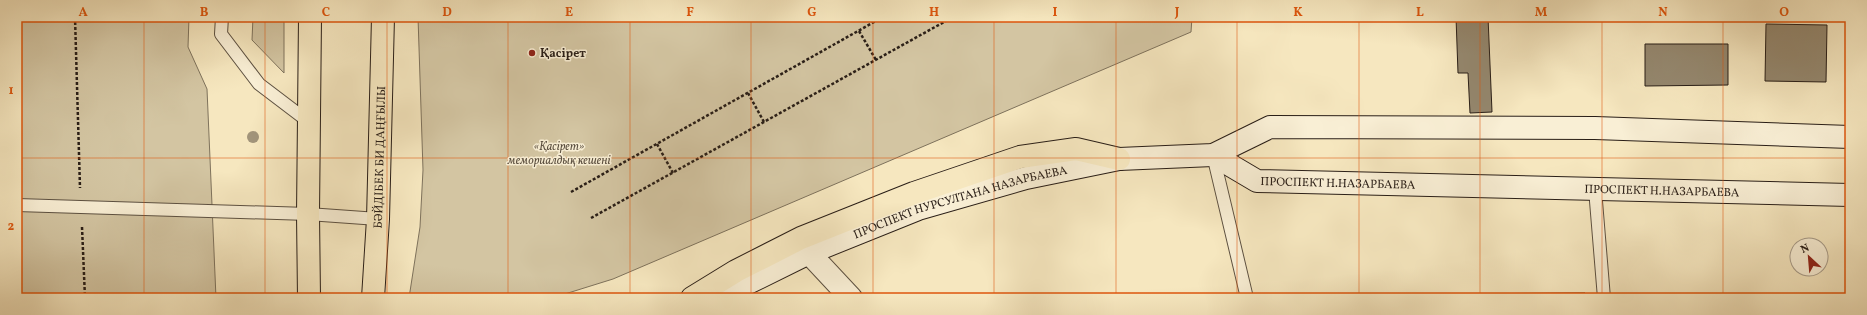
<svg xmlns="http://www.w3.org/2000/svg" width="1867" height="315" font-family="Vollkorn,serif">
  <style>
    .green { fill: #d3c5a2; stroke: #7e725c }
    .building { fill: #94876e; stroke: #291e17 }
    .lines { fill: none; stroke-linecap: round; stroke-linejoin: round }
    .service-casing { stroke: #5c5041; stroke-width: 14 }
    .minor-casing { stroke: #5c5041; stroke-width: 24 }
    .secondary-casing { stroke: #291e17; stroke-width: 24 }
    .primary-casing { stroke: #291e17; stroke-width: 24 }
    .path { stroke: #291e17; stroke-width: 2.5; stroke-dasharray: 3 2; stroke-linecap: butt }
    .service { stroke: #f9efd5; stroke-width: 12 }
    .minor { stroke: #f9efd5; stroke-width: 22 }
    .secondary { stroke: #f9efd5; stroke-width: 22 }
    .primary { stroke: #f6e7bf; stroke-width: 22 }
    .tree { fill: #a1947a }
    .grid { fill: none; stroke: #de560d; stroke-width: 1; stroke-opacity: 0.55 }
    .poi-dot { fill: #8f2418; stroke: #f9efd5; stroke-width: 1.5 }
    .labels { text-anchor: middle; stroke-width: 3; stroke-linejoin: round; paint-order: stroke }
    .poi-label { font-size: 12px; font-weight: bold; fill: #291e17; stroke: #f9efd5; text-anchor: start }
    .park-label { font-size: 12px; font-style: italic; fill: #5c5041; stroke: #f9efd5 }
    .street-label { font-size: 12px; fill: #291e17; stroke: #f9efd5 }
    .neatline { fill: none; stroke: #de560d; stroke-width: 1.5 }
    .grid-label { font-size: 13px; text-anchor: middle; font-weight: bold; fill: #de560d }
  </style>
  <rect width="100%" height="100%" fill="#f6e7bf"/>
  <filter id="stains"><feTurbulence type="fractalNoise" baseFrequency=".005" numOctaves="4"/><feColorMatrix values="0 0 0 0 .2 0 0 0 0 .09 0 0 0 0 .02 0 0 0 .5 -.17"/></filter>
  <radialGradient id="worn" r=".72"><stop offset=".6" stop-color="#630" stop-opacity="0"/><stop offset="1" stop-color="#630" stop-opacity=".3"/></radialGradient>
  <!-- green -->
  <g class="green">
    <path d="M17 17H189L188 47 207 89 216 298H17Z"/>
    <path d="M253 17H284V73L252 40Z"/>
    <path d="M418 17H1192L1191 32 613 279 552 298H409L420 227 423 170Z"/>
  </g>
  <!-- building -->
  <g class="building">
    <path d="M1456 17H1488L1492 112 1470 113 1468 73H1458Z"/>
    <path d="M1766 24 1827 25 1826 82 1765 81Z"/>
    <path d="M1645 44H1728V85L1645 86Z"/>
    <path d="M1585 293 1586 298H1445V294Z"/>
    <path d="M1445 294V298H1308V296Z"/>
    <path d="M1624 294H1789L1788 298H1624Z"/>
  </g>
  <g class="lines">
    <defs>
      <g id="service">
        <path d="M222 17 221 34 259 84 309 122"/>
        <path d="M1213 155 1247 298"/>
        <path d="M1595 189 1604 298"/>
        <path d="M17 205 308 214 378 219"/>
      </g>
      <path id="minor" d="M809 253 851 298"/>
      <g id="secondary">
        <path id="s1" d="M1213 155 1257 181 1850 195"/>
        <path id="s2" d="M722 298 744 285 809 253 918 209 1026 178 1119 159 1213 155 1270 127 1595 128 1850 137"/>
      </g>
      <g id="primary">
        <path d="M309 298 308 214 310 17"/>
        <path id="s3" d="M373 298 378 219 383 17"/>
        <path d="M692 298 736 271 801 238 914 193 1020 157 1076 149 1119 159"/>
      </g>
    </defs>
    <!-- service casing -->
    <use href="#service" class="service-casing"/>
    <!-- minor casing -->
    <use href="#minor" class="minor-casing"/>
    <!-- secondary casing -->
    <use href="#secondary" class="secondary-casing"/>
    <!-- primary casing -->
    <use href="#primary" class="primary-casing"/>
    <!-- path -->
    <g class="path">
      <path d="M75 17 80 188"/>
      <path d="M859 31 876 60"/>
      <path d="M748 93 764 122"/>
      <path d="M657 144 673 173"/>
      <path d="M571 192 883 17"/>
      <path d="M591 218 953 17"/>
      <path d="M82 227 85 298"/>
    </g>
    <!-- service -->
    <use href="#service" class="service"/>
    <!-- minor -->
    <use href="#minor" class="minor"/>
    <!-- secondary -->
    <use href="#secondary" class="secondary"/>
    <!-- primary -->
    <use href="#primary" class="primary"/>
  </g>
  <!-- trees -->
  <circle class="tree" cx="253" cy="137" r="6"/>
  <!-- grid -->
  <path class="grid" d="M144 17V298M265 17V298M387 17V298M508 17V298M630 17V298M751 17V298M873 17V298M994 17V298M1116 17V298M1237 17V298M1359 17V298M1480 17V298M1602 17V298M1723 17V298M17 158H1850"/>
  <!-- markers -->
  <circle class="poi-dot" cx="532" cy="53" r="4"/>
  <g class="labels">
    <!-- poi labels -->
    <g class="poi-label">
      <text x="540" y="57">Қасірет</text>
    </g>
    <!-- park labels -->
    <g class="park-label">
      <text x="559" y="150">«Қасірет»<tspan x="559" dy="14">мемориалдық кешені</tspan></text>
    </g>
    <!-- street labels -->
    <g class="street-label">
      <text dy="4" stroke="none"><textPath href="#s3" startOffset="141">БӘЙДІБЕК БИ ДАҢҒЫЛЫ</textPath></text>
      <text dy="4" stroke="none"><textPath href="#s1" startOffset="132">ПРОСПЕКТ Н.НАЗАРБАЕВА</textPath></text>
      <text dy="4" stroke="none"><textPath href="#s1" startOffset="456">ПРОСПЕКТ Н.НАЗАРБАЕВА</textPath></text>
      <text dy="4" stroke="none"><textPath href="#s2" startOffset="258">ПРОСПЕКТ НУРСУЛТАНА НАЗАРБАЕВА</textPath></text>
    </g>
  </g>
  <!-- margin -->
  <rect width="1867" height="315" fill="none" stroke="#f6e7bf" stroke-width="44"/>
  <!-- north arrow -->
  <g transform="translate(1809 257) rotate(334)"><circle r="19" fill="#f9efd5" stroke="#a69b89"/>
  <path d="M0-3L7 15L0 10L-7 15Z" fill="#8f2418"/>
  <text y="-6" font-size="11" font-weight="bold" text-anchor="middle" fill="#291e17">N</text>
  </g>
  <rect x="22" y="22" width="1823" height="271" class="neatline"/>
  <g class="grid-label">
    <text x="83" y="16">A</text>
    <text x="204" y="16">B</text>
    <text x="326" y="16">C</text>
    <text x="447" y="16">D</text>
    <text x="569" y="16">E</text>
    <text x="690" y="16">F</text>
    <text x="812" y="16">G</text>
    <text x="934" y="16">H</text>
    <text x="1055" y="16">I</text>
    <text x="1177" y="16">J</text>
    <text x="1298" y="16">K</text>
    <text x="1420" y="16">L</text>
    <text x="1541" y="16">M</text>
    <text x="1663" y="16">N</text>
    <text x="1784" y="16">O</text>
    <text x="11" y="94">1</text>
    <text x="11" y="230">2</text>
  </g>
  <rect width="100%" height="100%" filter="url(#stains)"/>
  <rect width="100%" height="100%" fill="url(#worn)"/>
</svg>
